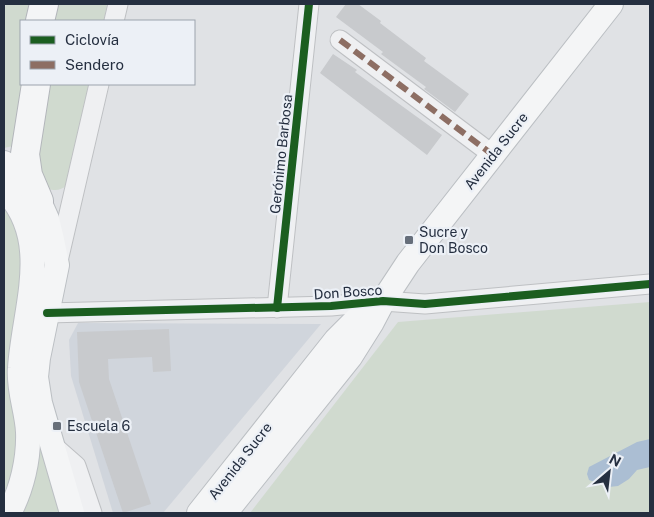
<svg xmlns="http://www.w3.org/2000/svg" width="654" height="517" font-family="'Public Sans',sans-serif">
  <style>
    .built { fill: #d0d5dc }
    .green { fill: #d0dacf }
    .water { fill: #abbed3 }
    .building { fill: #c8cacd }
    .lines { fill: none; stroke-linecap: round; stroke-linejoin: round }
    .minor-casing { stroke: #bec0c3; stroke-width: 21 }
    .major-casing { stroke: #bbbfc3; stroke-width: 26 }
    .highway-casing { stroke: #b2b5ba; stroke-width: 30 }
    .minor { stroke: #eff0f2; stroke-width: 19 }
    .major { stroke: #f4f5f6; stroke-width: 24 }
    .highway { stroke: #f4f5f6; stroke-width: 28 }
    .quiet { stroke: #8d6e63; stroke-width: 6; stroke-dasharray: 12 6; stroke-linecap: butt }
    .cycleway-casing { stroke: #ecf0f6; stroke-width: 11 }
    .cycleway { stroke: #1b5e20; stroke-width: 8 }
    .poi-dot { fill: #666e7a; stroke: #ecf0f6; stroke-width: 2 }
    .labels { text-anchor: middle; stroke-width: 4.5; stroke-linejoin: round; paint-order: stroke }
    .street-label { font-size: 14px; fill: #252f40; stroke: #ecf0f6 }
    .poi-label { font-size: 14px; fill: #252f40; stroke: #ecf0f6; text-anchor: start }
  </style>
  <rect width="100%" height="100%" fill="#e0e2e5"/>
  <!-- built -->
  <path class="built" d="M78 323 321 324 163 513H113L71 376 69 340Z"/>
  <!-- green -->
  <g class="green">
    <path d="M6 4H41L38 21H21V84H34L13 146 4 148V11Z"/>
    <path d="M55 4H107L104 21H53Z"/>
    <path d="M48 84H90L67 185C61 190 57 191 48 189L39 177 37 145Z"/>
    <path d="M4 195 24 225 18 460 4 493Z"/>
    <path d="M650 302V513H250L398 322Z"/>
    <path d="M40 436 62 513H21Z"/>
  </g>
  <!-- water -->
  <path class="water" d="M650 439V467L637 470 629 479 618 486 609 487 589 480 587 474 589 467 637 442Z"/>
  <!-- building -->
  <g class="building">
    <path d="M346 4H358L381 21 380 23 426 58 424 61 469 94 455 112 424 89 426 87 381 54 383 52 336 17Z"/>
    <path d="M333 54 357 70 355 72 442 135 427 155 320 73Z"/>
    <path d="M169 329 171 371 153 372 152 357 108 359 109 379 151 504 123 513 79 382 77 332Z"/>
  </g>
  <g class="lines">
    <defs>
      <g id="minor">
        <path d="M114 21 118 4"/>
        <path d="M340 40 493 155"/>
        <path d="M58 261 99 84"/>
        <path d="M277 308 309 4"/>
        <path d="M47 313 331 306 383 301 425 304 650 284"/>
        <path d="M51 444 76 466 92 513"/>
      </g>
      <g id="major">
        <path d="M4 163 23 181 39 201 47 219 52 240 57 265 38 358 36 377 40 403 72 513"/>
        <path d="M4 189C54 239 24 307 20 368 18 390 27 410 28 432 29 459 22 489 9 513"/>
        <path d="M199 513 336 340 362 314 376 306"/>
        <path d="M225 513 350 357 372 322 383 301 408 263 611 4"/>
      </g>
      <g id="highway">
        <path d="M40 21 44 4"/>
        <path d="M36 84 25 154 28 175 39 201"/>
      </g>
    </defs>
    <!-- minor casing -->
    <use href="#minor" class="minor-casing"/>
    <!-- major casing -->
    <use href="#major" class="major-casing"/>
    <!-- highway casing -->
    <use href="#highway" class="highway-casing"/>
    <!-- minor -->
    <use href="#minor" class="minor"/>
    <!-- major -->
    <use href="#major" class="major"/>
    <!-- highway -->
    <use href="#highway" class="highway"/>
    <!-- quiet -->
    <path class="quiet" d="M340 40 493 155"/>
    <defs>
      <g id="cycleway">
        <path d="M277 308 309 4"/>
        <path d="M47 313 331 306 383 301 425 304 650 284"/>
      </g>
    </defs>
    <!-- cycleway casing -->
    <use href="#cycleway" class="cycleway-casing"/>
    <!-- cycleway -->
    <use href="#cycleway" class="cycleway"/>
  </g>
  <!-- markers -->
  <g class="poi-dot">
    <rect x="404" y="235" width="10" height="10" rx="2.5"/>
    <rect x="52" y="421" width="10" height="10" rx="2.5"/>
  </g>
  <g class="labels">
    <!-- street labels -->
    <g class="street-label">
      <text transform="translate(496 151) rotate(-52)" y="5">Avenida Sucre</text>
      <text transform="translate(281 154) rotate(-84)" y="5">Gerónimo Barbosa</text>
      <text transform="translate(348 292) rotate(-4)" y="5">Don Bosco</text>
      <text transform="translate(240 461) rotate(-52)" y="5">Avenida Sucre</text>
    </g>
    <!-- poi labels -->
    <g class="poi-label">
      <text x="419" y="237">Sucre y<tspan x="419" dy="16">Don Bosco</tspan></text>
      <text x="67" y="431">Escuela 6</text>
    </g>
  </g>
  <!-- border -->
  <rect width="654" height="517" fill="none" stroke="#252f40" stroke-width="10"/>
  <!-- legend -->
  <rect x="20" y="20" width="175" height="65" fill="#ecf0f6" stroke="#9ca3ad"/>
  <rect x="30" y="36" width="25" height="8" fill="#1b5e20" stroke="#9ca3ad"/>
  <text x="65" y="45" font-size="15" fill="#252f40">Ciclovía</text>
  <rect x="30" y="61" width="25" height="8" fill="#8d6e63" stroke="#9ca3ad"/>
  <text x="65" y="70" font-size="15" fill="#252f40">Sendero</text>
  <!-- north arrow -->
  <g transform="translate(609 472) rotate(28)" stroke="#ecf0f6" stroke-width="4" paint-order="stroke">
  <path d="M0-4L9 19L0 12L-9 19Z" fill="#252f40"/>
  <text y="-8" font-size="14" font-weight="bold" text-anchor="middle" fill="#252f40">N</text>
  </g>
</svg>
